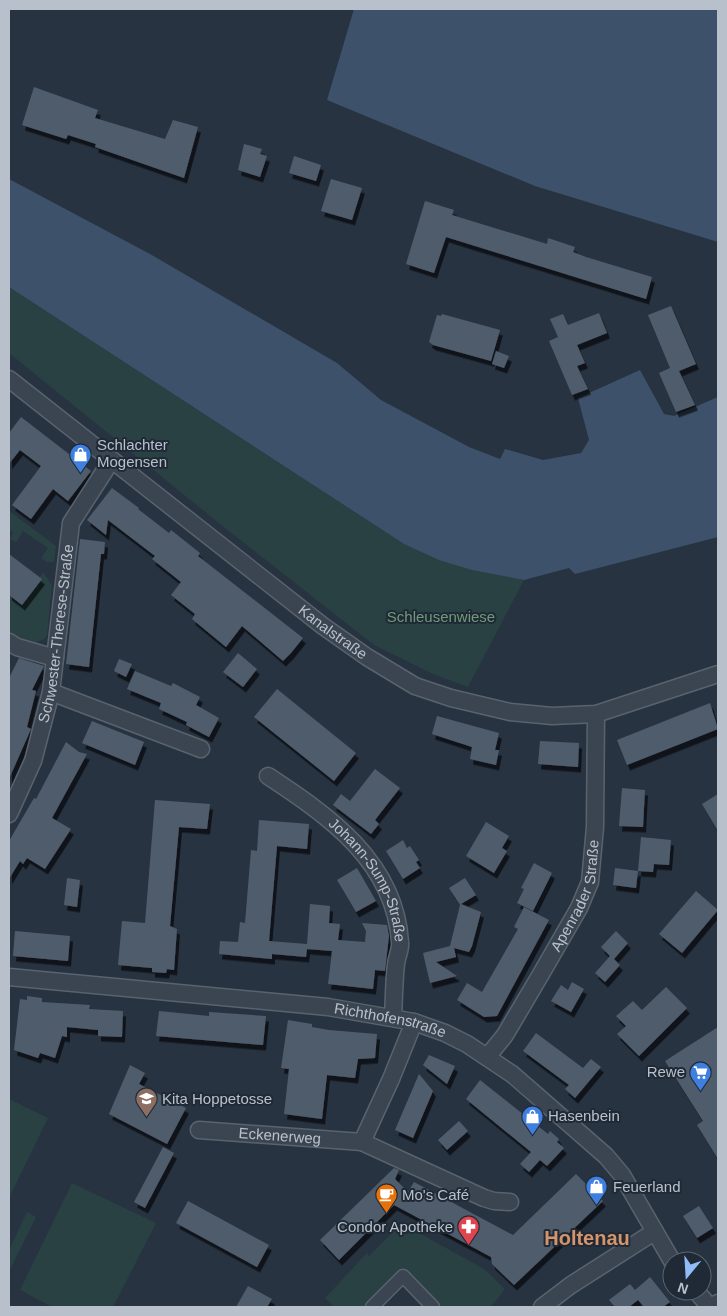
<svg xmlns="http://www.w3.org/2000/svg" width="727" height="1316" font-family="Arial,sans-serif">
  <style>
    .green { fill: #294142 }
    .water { fill: #3d526a }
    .building { fill: #505c6c; filter: url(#shadow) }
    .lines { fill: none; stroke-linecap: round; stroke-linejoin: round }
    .pedestrian-casing { stroke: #59636e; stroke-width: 15 }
    .minor-casing { stroke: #59636e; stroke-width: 19 }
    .pedestrian { stroke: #3b4551; stroke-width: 12 }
    .minor { stroke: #3b4551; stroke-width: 16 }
    .labels { text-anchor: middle; stroke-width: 4; stroke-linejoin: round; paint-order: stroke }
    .poi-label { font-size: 15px; fill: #b8c0cb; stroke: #202a37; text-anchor: start }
    .park-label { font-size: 15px; fill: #6f9c78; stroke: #202a37 }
    .street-label { font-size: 15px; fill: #b8c0cb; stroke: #202a37 }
    .district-label { font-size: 20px; font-weight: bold; fill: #d5946a; stroke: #202a37 }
  </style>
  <defs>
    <filter id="shadow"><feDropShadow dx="3" dy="5.5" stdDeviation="0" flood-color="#0009"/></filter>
  </defs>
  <rect width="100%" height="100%" fill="#273341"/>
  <!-- green -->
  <g class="green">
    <path d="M9 287 404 544C444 562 482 572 524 580L468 687 433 674 374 645 225 528 9 353Z"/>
    <path d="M9 511 56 546 54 562H47L41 558 48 548 23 531 16 542 10 539 13 532 9 530Z"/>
    <path d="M43 572 52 585 47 635 44 639 31 645 9 637V595L22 605Z"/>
    <path d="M9 1099 48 1118 9 1198Z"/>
    <path d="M72 1183 156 1223 113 1307H52L20 1290Z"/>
    <path d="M27 1212 36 1217 9 1272V1250Z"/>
    <path d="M410 1228 484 1269 505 1289 491 1307H433L403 1277 372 1307H334L325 1298 367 1253 369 1256 395 1230Z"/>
  </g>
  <!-- water -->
  <g class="water">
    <path d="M354 9H718V242L535 186 327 100Z"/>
    <path d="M9 179 150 254 337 363 381 400 469 447 500 459 505 449 543 460 581 453 589 440 578 398 640 370 664 414 674 416 718 397V537L575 574 569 568 524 580 472 570 439 560 404 544 9 287Z"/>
  </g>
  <!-- building -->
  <g class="building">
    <path d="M34 87 98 110 95 118 165 139 173 120 198 127 184 178 95 147 96 144 68 135 66 139 22 125Z"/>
    <path d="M244 144 262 149 260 154 267 156 260 177 238 170Z"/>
    <path d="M294 156 321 165 316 181 289 173Z"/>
    <path d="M331 179 362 188 352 220 321 211Z"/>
    <path d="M425 201 454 210 452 215 547 244 548 238 575 247 573 252 586 257 652 277 646 299 446 237 434 273 406 264Z"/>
    <path d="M671 306 696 364 679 371 695 405 676 412 659 373 670 368 648 315Z"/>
    <path d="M599 313 607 333 577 345 585 363 577 366 588 389 572 395 549 341 558 337 550 319 563 314 568 325Z"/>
    <path d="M442 314 500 330 491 361 433 345 429 342 437 315 441 316Z"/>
    <path d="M496 351 509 356 504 368 492 364Z"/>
    <path d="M21 417 91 471 68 501 53 489 31 519 12 505 41 466 20 450 9 464V433Z"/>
    <path d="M112 488 139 508 138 509 169 533 171 530 200 553 198 556 303 638 291 653 283 661 242 626 226 647 192 619 195 614 171 595 181 582 152 559 155 556 108 520 106 535 87 520Z"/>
    <path d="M80 539 105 542 104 554H101L89 667 66 664Z"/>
    <path d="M9 554 42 579 22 605 9 595Z"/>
    <path d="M238 653 257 669 243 687 223 672Z"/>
    <path d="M19 658 44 666 32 690 36 691 27 727 31 729 9 779V678Z"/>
    <path d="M119 659 132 664 126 677 114 671Z"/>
    <path d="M135 671 171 686 173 683 200 697 196 705 219 718 209 737 186 725 187 722 159 709 161 703 127 689Z"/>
    <path d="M277 689 356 753 334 781 254 717Z"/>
    <path d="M710 703 718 729 627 765 617 740Z"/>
    <path d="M437 716 499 733 495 750H499L496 765 470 759 472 747 432 734Z"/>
    <path d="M92 721 144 742 135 765 82 743Z"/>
    <path d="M540 741 579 743 578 767 538 764Z"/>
    <path d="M66 742 79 752 87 754 52 818 71 829 45 869 27 858 23 864 20 861 9 879V841L34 798 36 799Z"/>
    <path d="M375 769 400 788 375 820 379 824 371 834 333 805 341 794 350 801Z"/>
    <path d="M622 788 645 790 643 827 619 826Z"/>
    <path d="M718 794V831L702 804Z"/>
    <path d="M155 800 210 804 207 829 179 827 170 926 177 929 174 970 167 969 166 973 152 972V968L118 965 122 921 145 923Z"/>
    <path d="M259 820 309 824 307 849 277 846 269 941 307 944 310 904 330 906 329 923 340 924 338 940 365 942 366 931 362 923 387 925 389 936 385 971 375 970 373 989 328 984 332 951 307 949 306 957 272 954V959L219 954 220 941 238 942 240 922 245 923 251 850 257 851Z"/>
    <path d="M486 822 509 836 502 848 507 851 494 873 466 856Z"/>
    <path d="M641 837 671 840 669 865 654 864 653 872 638 871Z"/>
    <path d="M403 840 407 848 410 846 419 860 416 862 420 868 403 879 386 851Z"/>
    <path d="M534 863 552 873 533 911 517 903 524 889 521 888Z"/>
    <path d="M357 868 376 901 356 912 337 880Z"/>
    <path d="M615 868 638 871 636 888 613 885Z"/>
    <path d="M67 878 80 880 77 907 64 905Z"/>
    <path d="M465 878 476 895 461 904 481 912 472 946 469 952 454 948 456 957 436 962 457 976 430 983 423 953 450 946 460 905 449 888Z"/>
    <path d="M696 891 718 910 682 953 659 934Z"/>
    <path d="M524 907 549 920 497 1016 484 1017 457 1000 467 983 482 992 518 929 514 927Z"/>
    <path d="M15 931 70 936 68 961 13 956Z"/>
    <path d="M616 931 628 943 614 959 611 956 620 965 605 982 595 973 610 956 601 947Z"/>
    <path d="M572 982 584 989 571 1012 551 1001 561 985 568 990Z"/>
    <path d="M666 987 687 1008 639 1056 617 1034 626 1026 616 1016 633 1001 642 1010Z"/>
    <path d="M27 996 42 998V1002L90 1005 89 1009 123 1011 122 1037 98 1036V1030L67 1027V1037L62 1036 55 1058 40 1053 38 1058 14 1050 20 999 27 1000Z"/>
    <path d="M159 1011 209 1016V1012L266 1016 263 1045 156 1036Z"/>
    <path d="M288 1020 312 1024V1027L329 1030 377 1034 375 1058 358 1059 355 1078 327 1075 322 1119 284 1114 289 1069 281 1068Z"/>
    <path d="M718 1027V1159L697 1125 703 1121 665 1061Z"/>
    <path d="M536 1033 583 1068 591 1059 601 1067 575 1098 565 1089 569 1085 523 1051Z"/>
    <path d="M429 1055 455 1066 447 1084 423 1065Z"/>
    <path d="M130 1065 145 1073 139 1084 186 1108 167 1144 109 1114Z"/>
    <path d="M419 1074 433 1091 413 1138 395 1130Z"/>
    <path d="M480 1080 548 1134 550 1131 559 1139 557 1142 564 1148 547 1166 540 1160 529 1172 520 1164 531 1152 466 1099Z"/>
    <path d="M459 1121 468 1131 447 1150 438 1140Z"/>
    <path d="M163 1147 174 1153 145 1208 134 1202Z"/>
    <path d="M394 1168 399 1170 395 1179 408 1192 414 1182 513 1235 576 1174 603 1201 514 1285 492 1264 491 1257 394 1205 339 1260 320 1240Z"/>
    <path d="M188 1201 269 1245 257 1267 176 1223Z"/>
    <path d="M699 1206 713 1228 697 1238 683 1216Z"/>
    <path d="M650 1277 670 1302 663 1307H644L638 1300 629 1307H615L609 1300 630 1284 635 1290Z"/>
    <path d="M248 1286 272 1299 267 1307H236Z"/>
  </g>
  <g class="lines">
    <defs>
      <path id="pedestrian" d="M372 1307 403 1276 433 1307"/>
      <g id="minor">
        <path id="s1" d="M9 379 323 626 367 657 415 686 451 698 510 712 552 716 596 714 718 674"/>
        <path d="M9 642 17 647 55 658"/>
        <path d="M51 692 201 749"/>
        <path id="s2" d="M268 776C329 816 395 862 400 942 401 949 397 956 396 964 394 981 394 999 393 1017"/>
        <path id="s3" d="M9 814 33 761 51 692 71 523 111 461"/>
        <path id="s4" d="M9 977 328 1007 414 1022 445 1033 467 1044 512 1074 606 1156 622 1175 672 1261"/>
        <path id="s5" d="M488 1056 505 1035 541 974 579 908 590 882 595 827 596 714"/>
        <path id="s6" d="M199 1130 362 1142 484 1198 494 1201 510 1202"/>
        <path d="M362 1142 391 1079 414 1022"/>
        <path d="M696 1291 710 1307 718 1303"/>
        <path d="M542 1307 571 1285 654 1232"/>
      </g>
    </defs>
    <!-- pedestrian casing -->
    <use href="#pedestrian" class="pedestrian-casing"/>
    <!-- minor casing -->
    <use href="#minor" class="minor-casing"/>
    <!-- pedestrian -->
    <use href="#pedestrian" class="pedestrian"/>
    <!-- minor -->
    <use href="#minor" class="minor"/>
  </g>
  <!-- icons -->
  <defs>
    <symbol id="shop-pin" viewBox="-11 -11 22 30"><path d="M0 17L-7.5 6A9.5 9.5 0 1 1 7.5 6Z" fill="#3f7fe0" stroke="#202a37"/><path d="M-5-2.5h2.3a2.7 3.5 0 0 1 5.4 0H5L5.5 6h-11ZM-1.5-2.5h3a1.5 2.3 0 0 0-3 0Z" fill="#fff"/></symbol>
    <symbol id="supermarket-pin" viewBox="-11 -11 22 30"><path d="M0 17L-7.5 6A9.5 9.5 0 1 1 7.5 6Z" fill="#3f7fe0" stroke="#202a37"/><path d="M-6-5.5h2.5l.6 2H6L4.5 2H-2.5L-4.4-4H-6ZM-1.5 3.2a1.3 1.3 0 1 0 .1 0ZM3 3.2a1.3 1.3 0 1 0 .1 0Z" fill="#fff"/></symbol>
    <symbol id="school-pin" viewBox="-11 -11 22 30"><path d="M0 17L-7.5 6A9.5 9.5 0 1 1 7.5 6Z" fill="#8d6e63" stroke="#202a37"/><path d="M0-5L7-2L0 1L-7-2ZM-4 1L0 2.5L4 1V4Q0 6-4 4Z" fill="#fff"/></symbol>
    <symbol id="cafe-pin" viewBox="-11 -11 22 30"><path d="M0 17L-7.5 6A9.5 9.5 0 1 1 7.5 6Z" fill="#e8710a" stroke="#202a37"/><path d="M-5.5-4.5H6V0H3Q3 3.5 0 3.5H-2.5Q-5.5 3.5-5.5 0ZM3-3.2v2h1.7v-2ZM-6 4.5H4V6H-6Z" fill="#fff"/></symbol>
    <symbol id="pharmacy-pin" viewBox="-11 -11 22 30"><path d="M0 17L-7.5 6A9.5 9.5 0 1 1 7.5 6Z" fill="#e0444e" stroke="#202a37"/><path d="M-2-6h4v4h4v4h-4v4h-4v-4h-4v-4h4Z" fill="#fff"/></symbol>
  </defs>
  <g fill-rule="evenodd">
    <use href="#shop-pin" x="68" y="442" width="25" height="34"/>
    <use href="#supermarket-pin" x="688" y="1060" width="25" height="34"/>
    <use href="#school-pin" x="134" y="1086" width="25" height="34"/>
    <use href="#shop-pin" x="520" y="1104" width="25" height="34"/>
    <use href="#shop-pin" x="584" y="1174" width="25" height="34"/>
    <use href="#cafe-pin" x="374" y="1182" width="25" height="34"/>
    <use href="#pharmacy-pin" x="456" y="1214" width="25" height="34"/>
  </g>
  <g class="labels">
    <!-- poi labels -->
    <g class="poi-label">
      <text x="97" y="450">Schlachter<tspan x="97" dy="17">Mogensen</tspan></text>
      <text x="685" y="1077" text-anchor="end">Rewe</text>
      <text x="162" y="1104">Kita Hoppetosse</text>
      <text x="548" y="1121">Hasenbein</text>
      <text x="613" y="1192">Feuerland</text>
      <text x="402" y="1200">Mo's Café</text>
      <text x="453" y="1232" text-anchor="end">Condor Apotheke</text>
    </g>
    <!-- park labels -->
    <g class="park-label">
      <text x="441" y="622">Schleusenwiese</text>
    </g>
    <!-- street labels -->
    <g class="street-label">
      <text dy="5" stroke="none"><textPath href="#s1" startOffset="411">Kanalstraße</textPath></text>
      <text dy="5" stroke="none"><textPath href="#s3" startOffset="188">Schwester-Therese-Straße</textPath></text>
      <text dy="5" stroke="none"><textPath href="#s2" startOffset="149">Johann-Sump-Straße</textPath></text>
      <text dy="5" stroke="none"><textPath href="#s5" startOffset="185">Apenrader Straße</textPath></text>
      <text dy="5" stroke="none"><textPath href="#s4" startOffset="384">Richthofenstraße</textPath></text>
      <text dy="5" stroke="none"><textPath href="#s6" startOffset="81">Eckenerweg</textPath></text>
    </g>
    <!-- district labels -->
    <g class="district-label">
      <text x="587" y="1245">Holtenau</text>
    </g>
  </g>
  <!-- border -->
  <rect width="727" height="1316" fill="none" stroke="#b8c0cb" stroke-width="20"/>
  <!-- north arrow -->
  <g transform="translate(687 1276) rotate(198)"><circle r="24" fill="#202a37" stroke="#5d6672"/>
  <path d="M0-4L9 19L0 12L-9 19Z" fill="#91bdf7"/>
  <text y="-8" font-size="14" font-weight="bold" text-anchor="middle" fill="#b8c0cb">N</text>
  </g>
</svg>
